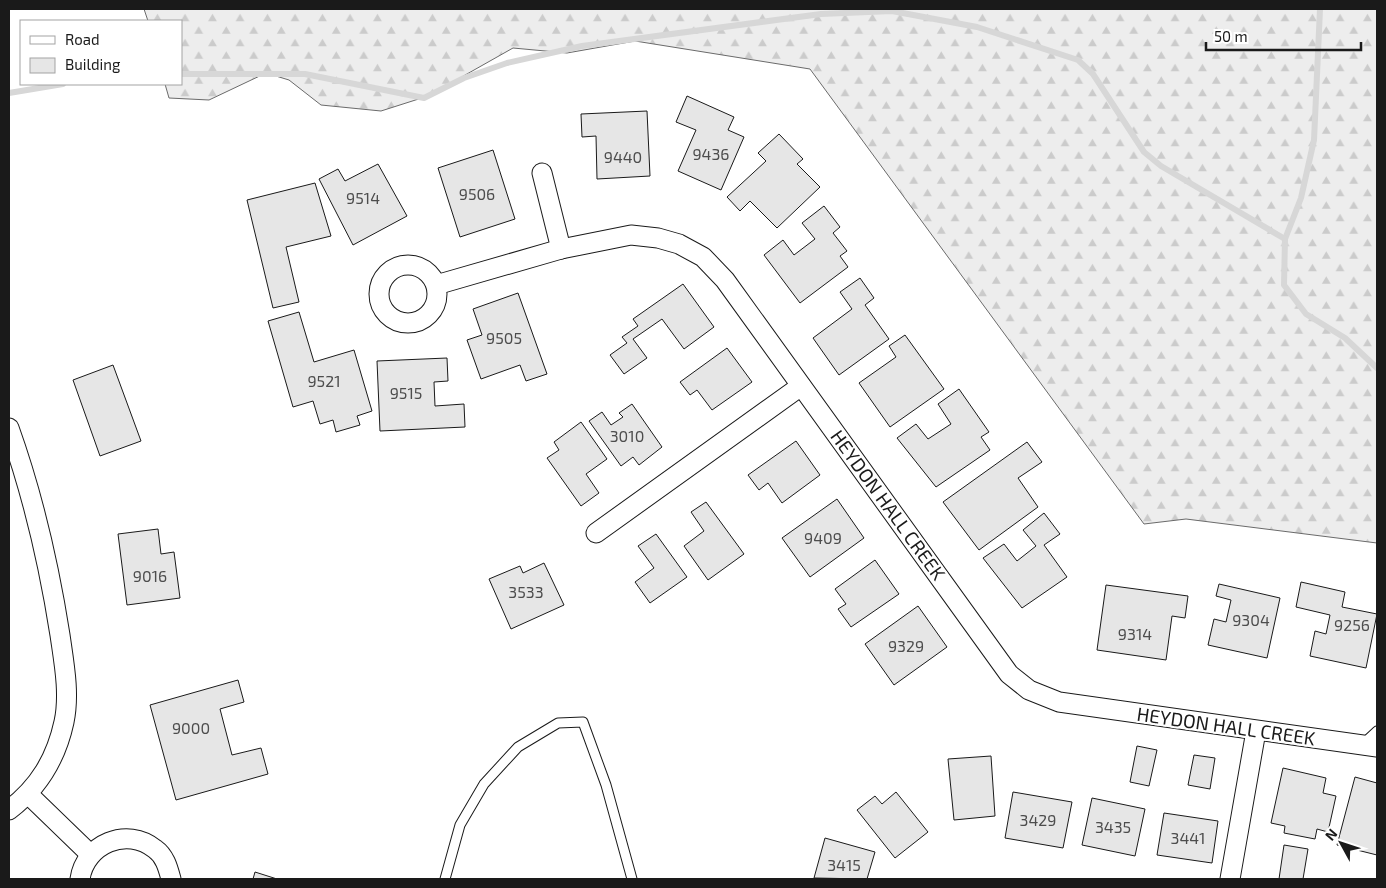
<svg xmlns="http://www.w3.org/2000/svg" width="1386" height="888" font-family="'Exo 2',sans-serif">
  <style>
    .forest { fill: url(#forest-firs); stroke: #6a6a6a }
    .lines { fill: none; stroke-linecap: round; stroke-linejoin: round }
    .stream { stroke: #d7d7d7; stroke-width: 6 }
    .building { fill: #e6e6e6; stroke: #1a1a1a }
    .lane-casing { stroke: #1a1a1a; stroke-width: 11 }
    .street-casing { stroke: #1a1a1a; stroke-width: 21 }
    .lane { stroke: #fff; stroke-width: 9 }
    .street { stroke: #fff; stroke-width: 19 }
    .labels { text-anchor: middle; stroke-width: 4; stroke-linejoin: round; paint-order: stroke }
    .number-label { font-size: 16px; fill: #4d4d4d }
    .street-label { font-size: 19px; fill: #1a1a1a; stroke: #fff }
  </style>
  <defs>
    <pattern id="forest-firs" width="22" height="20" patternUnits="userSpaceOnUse" patternTransform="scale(1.25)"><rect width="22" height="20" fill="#ededed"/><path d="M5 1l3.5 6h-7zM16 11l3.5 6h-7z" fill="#cbcbcb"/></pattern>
  </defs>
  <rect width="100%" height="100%" fill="#fff"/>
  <!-- forest -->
  <path class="forest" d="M144 9H1377V543L1186 519 1144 524 810 69 635 41 567 53 513 48 428 96 381 111 321 105 289 80 266 73 209 100 169 98 165 84H181V21H148Z"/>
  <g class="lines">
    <!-- stream -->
    <g class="stream">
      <path d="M1320 9 1314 140 1301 198 1285 239 1284 285 1306 314 1345 338 1377 368"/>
      <path d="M181 74H305L424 98 464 78 507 63 582 46 821 14 892 11 977 27 1078 60 1093 74 1144 152 1161 166 1285 239"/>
      <path d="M9 93 63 84"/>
    </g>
  </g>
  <!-- building -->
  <g class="building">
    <path d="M687 96 734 117 728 130 744 137 721 190 678 171 696 130 676 122Z"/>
    <path d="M647 111 650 176 597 179 596 136 582 137 581 114Z"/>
    <path d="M779 134 803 159 797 164 820 187 777 228 750 201 740 211 727 197 766 161 758 153Z"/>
    <path d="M493 150 515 219 460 237 438 168Z"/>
    <path d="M378 164 407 216 353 245 319 179 338 169 345 181Z"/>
    <path d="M315 183 331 236 286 247 299 302 273 308 247 200Z"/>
    <path d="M824 206 840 227 833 233 847 251 840 256 848 267 800 303 764 255 783 240 794 255 815 239 802 223Z"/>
    <path d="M860 278 874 298 865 305 889 339 839 375 813 338 852 309 840 292Z"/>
    <path d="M683 284 714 327 684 349 662 319 633 339 647 358 624 374 610 355 627 343 622 337 638 326 633 319Z"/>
    <path d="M518 293 547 374 526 381 520 365 481 379 467 340 482 335 473 309Z"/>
    <path d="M299 312 314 362 354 350 372 411 357 416 360 425 336 432 333 420 320 424 313 401 293 407 268 321Z"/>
    <path d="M905 335 944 389 890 427 859 383 896 357 889 346Z"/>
    <path d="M727 348 752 382 712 410 697 390 690 395 680 382Z"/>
    <path d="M447 358 448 381 434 382 435 406 464 404 465 427 380 431 377 361Z"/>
    <path d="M113 365 141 441 100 456 73 380Z"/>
    <path d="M959 389 989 432 981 437 990 450 936 487 897 438 916 424 928 439 951 424 938 404Z"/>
    <path d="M632 404 662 447 639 465 633 457 621 466 589 421 602 412 611 425 623 417 619 413Z"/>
    <path d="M581 422 607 459 586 474 599 493 581 506 547 458 559 450 554 442Z"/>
    <path d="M796 441 820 475 782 503 768 483 759 490 748 475Z"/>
    <path d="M1027 442 1042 462 1018 478 1038 507 979 550 943 502Z"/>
    <path d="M837 499 864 538 810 577 782 538Z"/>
    <path d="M706 502 744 554 708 580 684 546 704 531 691 512Z"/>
    <path d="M1044 513 1060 534 1044 545 1067 577 1022 608 983 558 1004 544 1017 561 1036 546 1023 530Z"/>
    <path d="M158 529 161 554 174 552 180 598 127 605 118 534Z"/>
    <path d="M656 534 687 577 650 603 635 582 654 568 638 546Z"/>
    <path d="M875 560 899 594 851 627 838 609 846 604 835 589Z"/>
    <path d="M544 563 564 605 511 629 489 579 520 566 523 573Z"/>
    <path d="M1301 582 1345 592 1342 607 1377 614 1366 668 1310 656 1315 631 1326 634 1330 615 1296 607Z"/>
    <path d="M1219 584 1280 598 1267 658 1208 645 1214 619 1226 622 1231 600 1216 596Z"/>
    <path d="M1106 585 1188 596 1185 618 1172 616 1166 660 1097 650Z"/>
    <path d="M918 606 947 647 894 685 865 644Z"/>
    <path d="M238 680 244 702 220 709 232 755 261 748 268 774 176 800 150 705Z"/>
    <path d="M1137 746 1157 750 1149 786 1130 782Z"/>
    <path d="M1194 755 1215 758 1210 789 1188 785Z"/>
    <path d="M991 756 995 816 954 820 948 759Z"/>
    <path d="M1283 768 1326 778 1323 793 1336 796 1328 832 1317 829 1315 839 1284 833 1285 826 1271 823Z"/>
    <path d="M1355 777 1377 783V855L1337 845Z"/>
    <path d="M896 792 928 832 895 858 857 810 875 796 882 804Z"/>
    <path d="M1013 792 1072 802 1063 848 1005 838Z"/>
    <path d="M1092 798 1145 809 1135 856 1082 845Z"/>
    <path d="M1164 813 1218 821 1212 863 1157 855Z"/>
    <path d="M825 838 875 852 867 879 814 878Z"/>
    <path d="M1284 845 1308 849 1303 879H1279Z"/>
    <path d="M255 872 277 879H253Z"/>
  </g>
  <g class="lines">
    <defs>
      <g id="lane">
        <path d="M1363 744 1377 731"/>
        <path d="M445 879 460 825 484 784 518 747 558 723 583 722 606 785 632 879"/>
      </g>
      <g id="street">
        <path d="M542 173 561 249"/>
        <circle cx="408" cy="294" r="29"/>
        <path d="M436 285 561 249 631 235 658 238 679 244 703 257 725 280 1009 674 1029 690 1059 702 1377 747"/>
        <path d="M9 428C33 495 49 565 60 635 64 663 70 694 64 722 56 759 39 787 9 810"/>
        <path d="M596 533 801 386"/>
        <path d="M28 794 90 854"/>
        <path d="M80 879C85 844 127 826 155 849 165 856 168 868 171 879"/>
        <path d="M1230 879 1256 731"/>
      </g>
    </defs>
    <!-- lane casing -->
    <use href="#lane" class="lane-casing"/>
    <!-- street casing -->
    <use href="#street" class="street-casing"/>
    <!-- lane -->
    <use href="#lane" class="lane"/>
    <!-- street -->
    <use href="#street" class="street"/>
  </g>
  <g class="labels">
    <!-- number labels -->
    <g class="number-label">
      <text x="711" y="160">9436</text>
      <text x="623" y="163">9440</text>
      <text x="477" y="200">9506</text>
      <text x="363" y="204">9514</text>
      <text x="504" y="344">9505</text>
      <text x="324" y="387">9521</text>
      <text x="406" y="399">9515</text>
      <text x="627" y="442">3010</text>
      <text x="823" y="544">9409</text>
      <text x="150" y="582">9016</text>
      <text x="526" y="598">3533</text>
      <text x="1251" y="626">9304</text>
      <text x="1352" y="631">9256</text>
      <text x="1135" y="640">9314</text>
      <text x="906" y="652">9329</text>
      <text x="191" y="734">9000</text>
      <text x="1038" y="826">3429</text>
      <text x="1113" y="833">3435</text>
      <text x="1188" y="844">3441</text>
      <text x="844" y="871">3415</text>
    </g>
    <!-- street labels -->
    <g class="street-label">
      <text transform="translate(888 505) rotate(54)" y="7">HEYDON HALL CREEK</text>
      <text transform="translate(1226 726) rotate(8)" y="7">HEYDON HALL CREEK</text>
    </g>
  </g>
  <!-- border -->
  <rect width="1386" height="888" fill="none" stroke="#1a1a1a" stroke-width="20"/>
  <!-- legend -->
  <rect x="20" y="20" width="162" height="65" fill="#ffffff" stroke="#a3a3a3"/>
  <rect x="30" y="36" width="25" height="8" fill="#ffffff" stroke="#a3a3a3"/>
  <text x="65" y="45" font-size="15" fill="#1a1a1a">Road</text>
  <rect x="30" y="58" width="25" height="15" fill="#e6e6e6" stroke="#a3a3a3"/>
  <text x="65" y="70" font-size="15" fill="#1a1a1a">Building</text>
  <!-- north arrow -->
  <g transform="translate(1341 843) rotate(310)" stroke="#ffffff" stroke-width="4" paint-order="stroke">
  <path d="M0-4L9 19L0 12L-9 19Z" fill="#1a1a1a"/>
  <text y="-8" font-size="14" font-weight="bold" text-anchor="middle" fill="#1a1a1a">N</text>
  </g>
  <!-- scale -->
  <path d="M1206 42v8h155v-8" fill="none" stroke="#1a1a1a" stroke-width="2.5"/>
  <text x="1214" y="42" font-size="15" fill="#1a1a1a" stroke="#ffffff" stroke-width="4" paint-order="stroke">50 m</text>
</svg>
